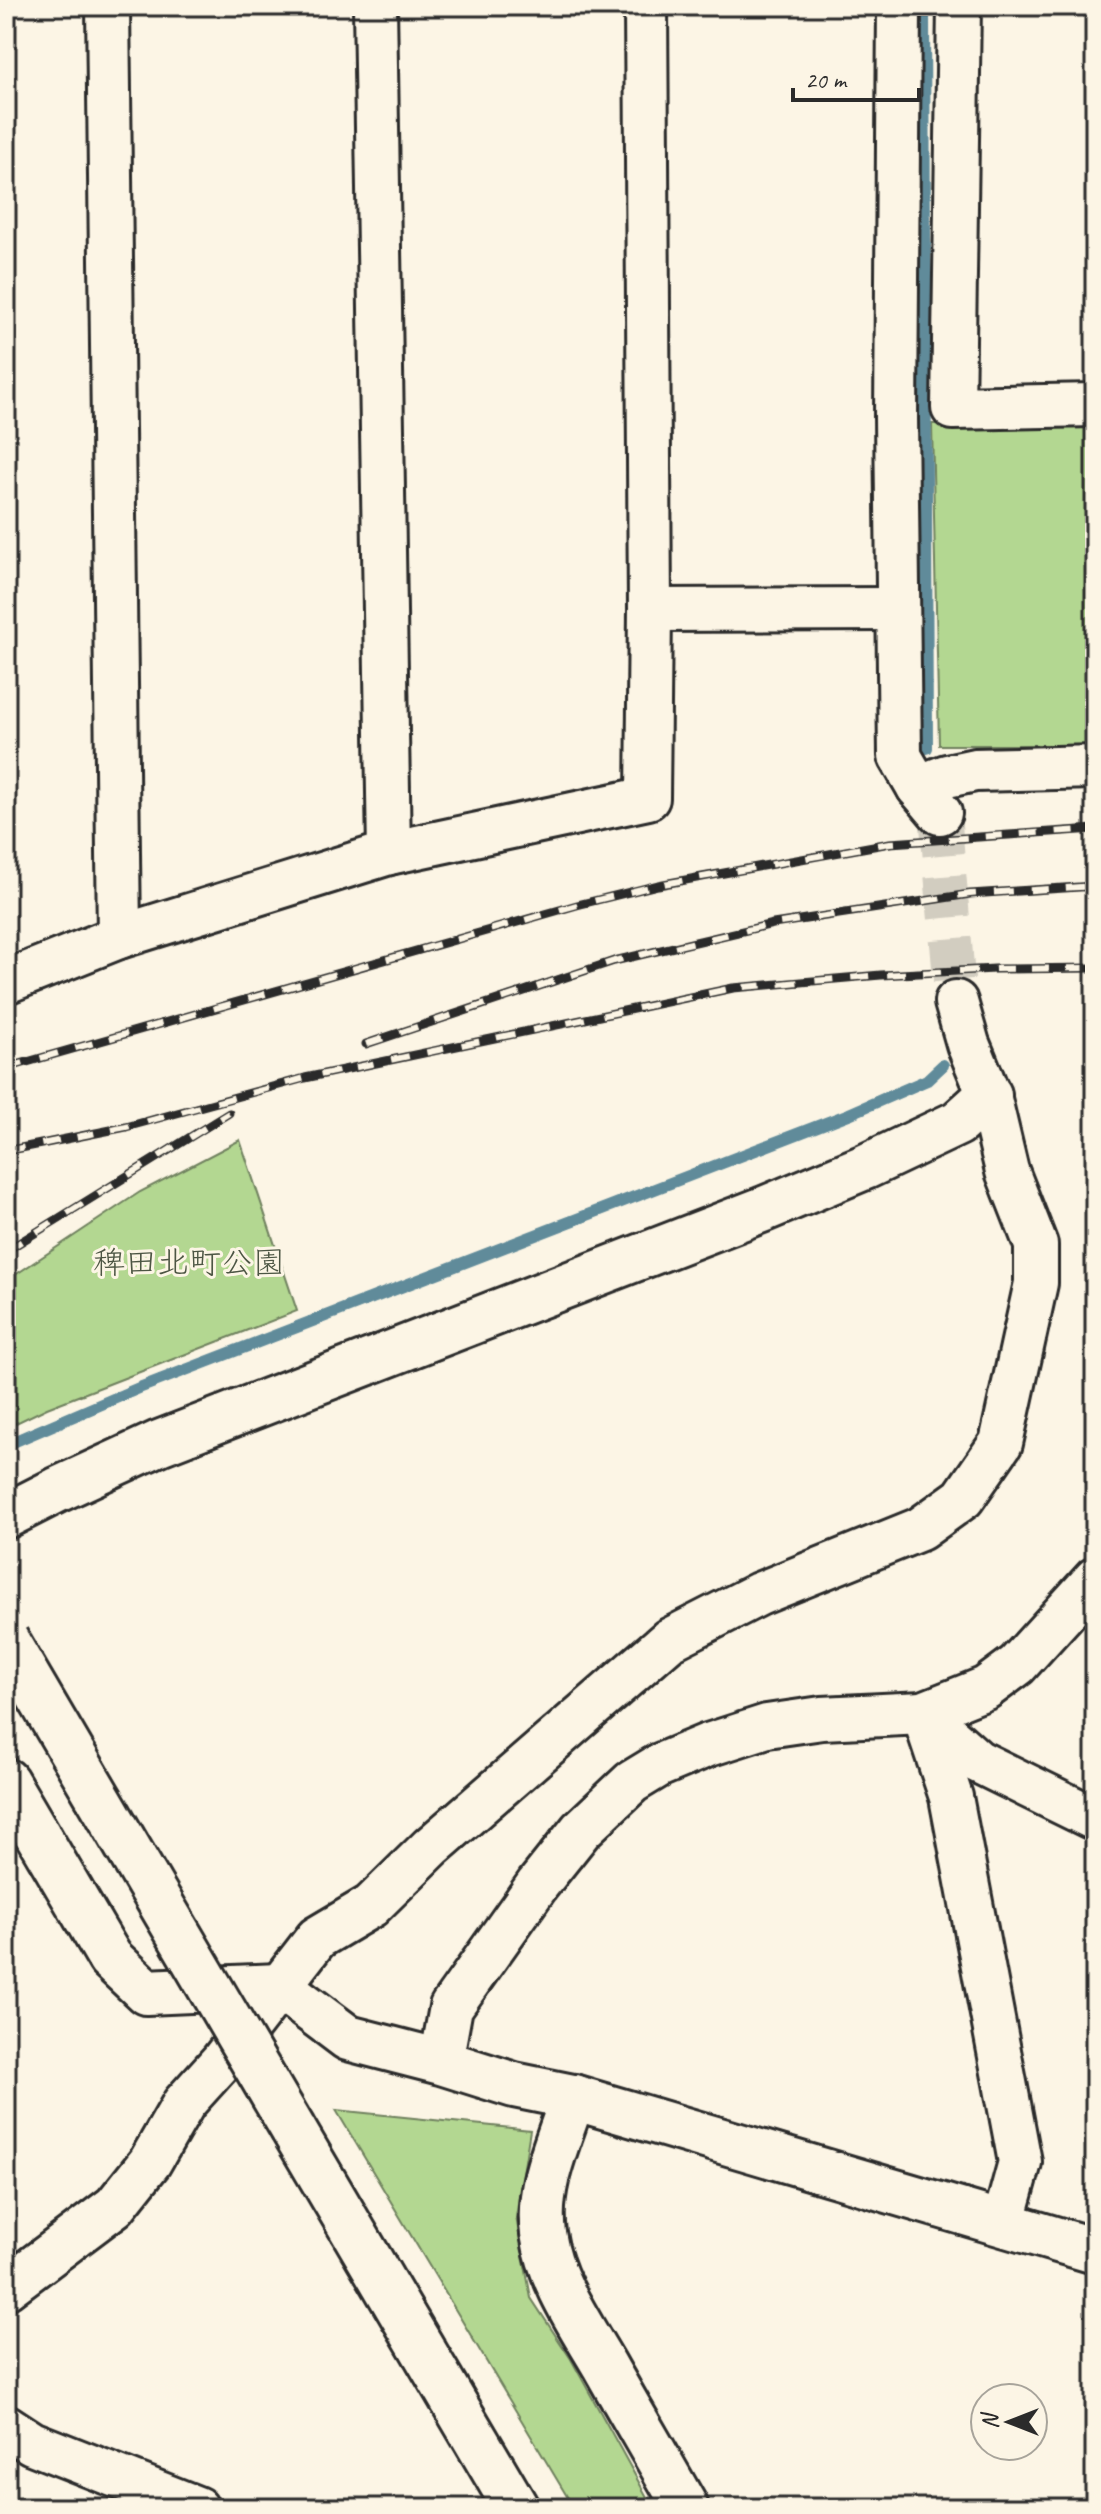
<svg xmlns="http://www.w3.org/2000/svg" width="1101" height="2514" font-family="Caveat,'Klee One',sans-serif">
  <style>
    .green { fill: #b3d791; stroke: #6f815e; stroke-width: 2 }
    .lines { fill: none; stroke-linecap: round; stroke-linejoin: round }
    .stream { stroke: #608b9a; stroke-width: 12 }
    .street-tunnel { stroke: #d2cdc0; stroke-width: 42; stroke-dasharray: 42 21; stroke-linecap: butt }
    .street-casing { stroke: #2b2b2b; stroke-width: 48 }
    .secondary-casing { stroke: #2b2b2b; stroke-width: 50 }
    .street { stroke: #fcf5e5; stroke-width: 42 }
    .secondary { stroke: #fcf5e5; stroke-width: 44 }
    .rail-casing { stroke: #2b2b2b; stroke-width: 9 }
    .rail { stroke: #fcf5e5; stroke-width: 6; stroke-dasharray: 18; stroke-linecap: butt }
    .secondary-bridge-casing { stroke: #2b2b2b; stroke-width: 50; stroke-linecap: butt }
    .secondary-bridge { stroke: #fcf5e5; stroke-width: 44 }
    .labels { text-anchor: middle; stroke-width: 6; stroke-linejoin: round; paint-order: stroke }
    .park-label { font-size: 32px; fill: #4d5644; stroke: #fcf5e5 }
  </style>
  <rect width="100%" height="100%" fill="#fcf5e5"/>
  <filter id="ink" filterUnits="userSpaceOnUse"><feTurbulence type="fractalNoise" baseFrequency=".0125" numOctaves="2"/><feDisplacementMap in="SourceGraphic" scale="16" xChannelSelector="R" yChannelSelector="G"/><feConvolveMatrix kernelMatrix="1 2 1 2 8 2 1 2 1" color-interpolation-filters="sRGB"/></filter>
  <g filter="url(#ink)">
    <!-- green -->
    <g class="green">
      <path d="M1095 423V745H939L932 424Z"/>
      <path d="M240 1140 297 1311 47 1408 6 1428V1281L140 1192Z"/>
      <path d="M336 2110 530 2130 516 2217 531 2298 571 2359 653 2508H574Z"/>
    </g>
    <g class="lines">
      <!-- stream -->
      <g class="stream">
        <path d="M924 6 927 748"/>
        <path d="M6 1445 139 1388 849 1114 927 1080 943 1065"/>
      </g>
      <!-- street-tunnel -->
      <path class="street-tunnel" d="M940 813 956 1002"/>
      <defs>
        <g id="street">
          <path d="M108 6 119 937"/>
          <path d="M375 6 389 853"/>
          <path d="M899 6 896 418 900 756 918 787 940 813"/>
          <path d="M959 6 953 408 1095 405"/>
          <path d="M650 610 898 609"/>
          <path d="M918 787 947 776 975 770 1095 767"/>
          <path d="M6 982 119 937 389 853 648 798 650 610 646 6"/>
          <path d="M923 1713 951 1797 1020 2162 1003 2224"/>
          <path d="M924 1714 977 1761 1095 1819"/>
          <path d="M441 2062 451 2007 538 1884 581 1830 632 1782 660 1765 708 1745 767 1726 822 1718 923 1713 986 1688 1017 1665 1095 1579"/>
          <path d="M6 2288 115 2206 150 2162 184 2103 222 2061 317 1938 371 1906 431 1847 669 1640 759 1594 920 1529 963 1498 1001 1443 1036 1283V1245L1007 1171 989 1095 968 1044 956 1002"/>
          <path d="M6 2426 32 2443 197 2508"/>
        </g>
        <g id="secondary">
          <path d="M6 1516 57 1490 159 1443 764 1209 865 1167 958 1123 989 1095"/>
          <path d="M6 1781 110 1958 146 1992 279 1986 348 2038 441 2062 514 2085 573 2097 1095 2251"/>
          <path d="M573 2097C559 2140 536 2187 543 2233 550 2281 580 2324 604 2365 631 2413 659 2460 686 2508"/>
          <path d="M293 2129 516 2508"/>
        </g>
      </defs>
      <!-- street casing -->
      <use href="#street" class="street-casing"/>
      <!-- secondary casing -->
      <use href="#secondary" class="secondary-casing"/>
      <!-- street -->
      <use href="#street" class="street"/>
      <!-- secondary -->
      <use href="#secondary" class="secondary"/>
      <defs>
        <g id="rail">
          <path d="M366 1044 614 961 773 924 970 894 1095 886"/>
          <path d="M6 1068 577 905 658 885 890 843 1095 829"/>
          <path d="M6 1151 126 1127 305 1078 733 988 881 975 995 969 1095 968"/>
          <path d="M6 1251 229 1113"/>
        </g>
      </defs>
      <!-- rail casing -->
      <use href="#rail" class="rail-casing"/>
      <!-- rail -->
      <use href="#rail" class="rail"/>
      <defs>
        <path id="secondary-bridge" d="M6 1640 293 2129"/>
      </defs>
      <!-- secondary-bridge casing -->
      <use href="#secondary-bridge" class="secondary-bridge-casing"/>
      <!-- secondary-bridge -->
      <use href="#secondary-bridge" class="secondary-bridge"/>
    </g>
  </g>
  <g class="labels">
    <!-- park labels -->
    <g class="park-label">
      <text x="189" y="1273">稗田北町公園</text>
    </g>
  </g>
  <!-- margin -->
  <rect width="1101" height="2514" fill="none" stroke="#fcf5e5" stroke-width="32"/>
  <rect x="16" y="16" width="1069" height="2482" fill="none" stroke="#2b2b2b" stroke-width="3" filter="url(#ink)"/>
  <!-- north arrow -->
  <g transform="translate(1009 2422) rotate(270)"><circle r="38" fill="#fcf5e5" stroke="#a8a49b" stroke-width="2"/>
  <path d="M0-6L14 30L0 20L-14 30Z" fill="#2b2b2b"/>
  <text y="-12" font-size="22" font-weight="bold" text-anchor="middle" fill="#2b2b2b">N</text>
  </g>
  <!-- scale -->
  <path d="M793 88v12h126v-12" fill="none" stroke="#2b2b2b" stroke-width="4"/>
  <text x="805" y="88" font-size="24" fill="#2b2b2b" stroke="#fcf5e5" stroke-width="6" paint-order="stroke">20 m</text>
</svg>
